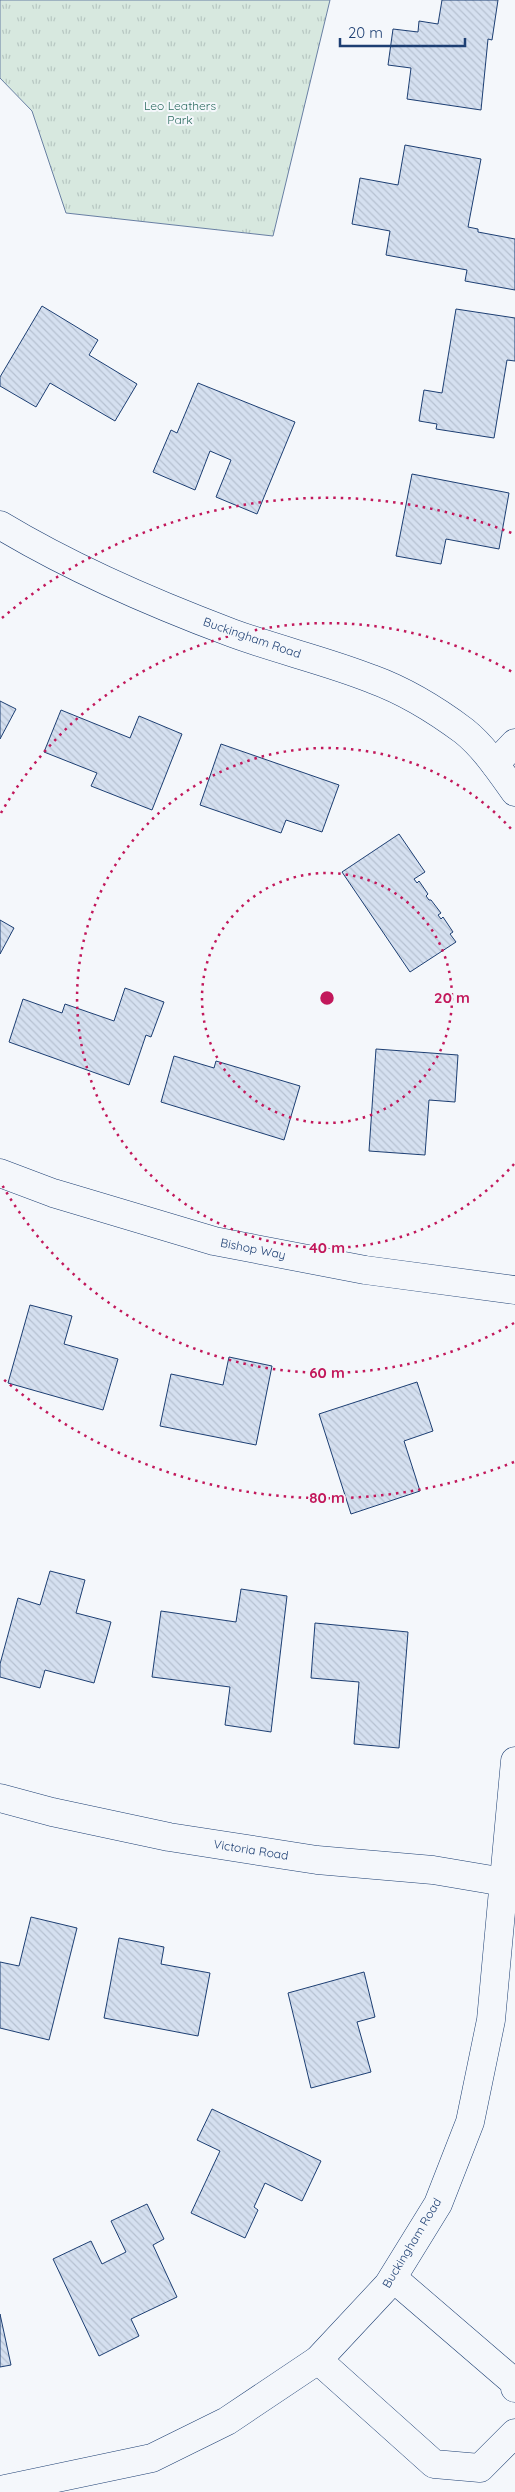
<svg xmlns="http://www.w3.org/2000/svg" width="515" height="2492" font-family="Quicksand,sans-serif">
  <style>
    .park { fill: url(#park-tufts); stroke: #687fa3 }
    .building { fill: url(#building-back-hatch); stroke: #1d3f73 }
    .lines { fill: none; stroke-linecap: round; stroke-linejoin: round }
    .street-casing { stroke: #1d3f73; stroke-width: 29 }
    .street { stroke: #f4f7fb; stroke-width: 28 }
    .ring { fill: none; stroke: #c2185b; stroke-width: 2.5; stroke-dasharray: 2.5 5 }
    .labels { text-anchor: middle; stroke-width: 4; stroke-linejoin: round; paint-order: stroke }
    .park-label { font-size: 12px; fill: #2c6c60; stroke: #f4f7fb }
    .street-label { font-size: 12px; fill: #1d3f73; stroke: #f4f7fb }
    .centre { fill: #c2185b; stroke: #f4f7fb; stroke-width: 2.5 }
    .ring-label { font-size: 15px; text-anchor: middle; font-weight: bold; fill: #c2185b; stroke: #f4f7fb; stroke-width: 4; stroke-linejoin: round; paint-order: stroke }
  </style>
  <defs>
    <pattern id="park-tufts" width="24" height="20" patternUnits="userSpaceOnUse" patternTransform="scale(1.25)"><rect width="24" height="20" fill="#d7e8df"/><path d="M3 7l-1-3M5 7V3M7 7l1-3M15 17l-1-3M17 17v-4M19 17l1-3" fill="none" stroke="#b8c8c3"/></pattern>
    <pattern id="building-back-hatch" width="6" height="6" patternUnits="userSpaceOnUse" patternTransform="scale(1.25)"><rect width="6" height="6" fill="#d5e0f0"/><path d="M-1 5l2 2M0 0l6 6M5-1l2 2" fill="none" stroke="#b6c1d1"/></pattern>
  </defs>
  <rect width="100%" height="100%" fill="#f4f7fb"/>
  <!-- park -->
  <path class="park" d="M0 0H330L273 236 66 213 32 111 0 78Z"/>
  <!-- building -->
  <g class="building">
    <path d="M442 0H498L492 40 488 39 481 110 407 99 411 68 388 65 393 29 418 32 419 21 438 24Z"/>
    <path d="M405 145 481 159 468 227 478 229V232L515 239V290L465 281 467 270 386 255 390 231 352 224 360 178 398 185Z"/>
    <path d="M42 306 98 340 89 355 137 384 115 421 50 383 36 407 0 386V377Z"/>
    <path d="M456 309 515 318V361L507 360 494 438 436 429 437 424 419 421 424 390 442 393Z"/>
    <path d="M198 383 295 422 257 514 216 497 231 460 210 451 195 490 153 472 171 430 177 433Z"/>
    <path d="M412 474 509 493 499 549 446 539 441 564 396 556Z"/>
    <path d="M0 701 16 709 0 739Z"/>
    <path d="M61 710 130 738 139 716 182 734 152 810 91 786 97 773 44 752Z"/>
    <path d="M221 744 339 785 322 832 286 820 281 833 200 805Z"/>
    <path d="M399 834 425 872 414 879 417 883 419 881 428 894 426 896 429 900H431L441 913 438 915 441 919 443 917 453 932 450 934 456 942 410 972 342 872Z"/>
    <path d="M0 920 14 928 0 954Z"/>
    <path d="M125 988 164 1002 151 1037 146 1035 129 1085 9 1042 23 999 62 1013 65 1004 114 1021Z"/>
    <path d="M376 1049 458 1055 455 1102 429 1100 425 1155 369 1151Z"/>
    <path d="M174 1056 214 1068 216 1061 300 1086 284 1140 161 1102Z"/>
    <path d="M30 1305 72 1316 64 1344 118 1359 103 1410 8 1383Z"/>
    <path d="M229 1357 272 1366 256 1445 160 1426 171 1374 223 1385Z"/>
    <path d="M417 1382 433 1431 404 1441 420 1491 351 1514 319 1414Z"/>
    <path d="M50 1571 85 1580 76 1613 111 1622 94 1683 45 1670 40 1688 0 1677V1664L18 1598 40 1605Z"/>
    <path d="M241 1589 287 1596 271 1732 225 1725 230 1687 152 1677 161 1611 236 1622Z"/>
    <path d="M315 1623 408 1632 399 1748 354 1744 359 1682 311 1678Z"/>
    <path d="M31 1917 77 1928 49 2040 0 2028V1962L19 1966Z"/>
    <path d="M119 1938 164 1947 161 1964 210 1973 198 2036 104 2018Z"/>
    <path d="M364 1972 375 2017 357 2022 371 2072 311 2088 288 1993Z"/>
    <path d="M212 2109 321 2161 302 2201 265 2183 254 2207 258 2210 245 2238 191 2213 220 2151 197 2140Z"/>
    <path d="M147 2204 164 2239 153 2245 177 2297 131 2319 139 2336 99 2356 53 2259 91 2241 102 2264 126 2252 111 2221Z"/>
    <path d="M0 2314 11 2365 0 2367Z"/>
  </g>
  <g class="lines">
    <defs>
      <g id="street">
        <path d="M0 525C73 569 152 603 232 633 278 650 327 661 372 679 405 691 436 710 464 731 484 747 500 771 515 792"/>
        <path d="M495 764 515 743"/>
        <path d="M0 1173 53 1193 214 1241 365 1270 515 1290"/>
        <path d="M0 1798 52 1812 169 1837 317 1860 433 1870 504 1882"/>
        <path d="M393 2278 515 2383V2388"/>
        <path d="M318 2360 434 2464 480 2468 515 2433"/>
        <path d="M0 2490 152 2458 227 2421 318 2360 388 2285 438 2204 470 2122 491 2020 515 1761"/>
      </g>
    </defs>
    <!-- street casing -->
    <use href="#street" class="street-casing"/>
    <!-- street -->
    <use href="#street" class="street"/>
  </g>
  <!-- distance rings -->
  <g class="ring">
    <circle cx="327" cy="998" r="125"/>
    <path d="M514 1164A250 250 0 1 1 514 832"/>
    <path d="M514 1323A375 375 0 0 1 1 1183M1 813A375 375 0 0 1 514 673"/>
    <path d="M514 1462A500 500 0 0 1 2 1378M2 618A500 500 0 0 1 514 534"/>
  </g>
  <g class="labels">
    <!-- park labels -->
    <g class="park-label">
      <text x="180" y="110">Leo Leathers<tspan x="180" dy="14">Park</tspan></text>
    </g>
    <!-- street labels -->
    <g class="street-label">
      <text transform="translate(252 638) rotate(19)" y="4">Buckingham Road</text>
      <text transform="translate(253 1249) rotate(11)" y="4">Bishop Way</text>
      <text transform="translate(251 1850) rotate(9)" y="4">Victoria Road</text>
      <text transform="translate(412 2243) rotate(-59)" y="4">Buckingham Road</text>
    </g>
  </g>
  <circle cx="327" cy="998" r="8" class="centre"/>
  <g class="ring-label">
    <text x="452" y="1003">20 m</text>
    <text x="327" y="1253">40 m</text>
    <text x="327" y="1378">60 m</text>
    <text x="327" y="1503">80 m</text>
  </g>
  <!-- scale -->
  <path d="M340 38v8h125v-8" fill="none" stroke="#1d3f73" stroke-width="2.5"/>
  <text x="348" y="38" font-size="15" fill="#1d3f73" stroke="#f4f7fb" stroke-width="4" paint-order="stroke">20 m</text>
</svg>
